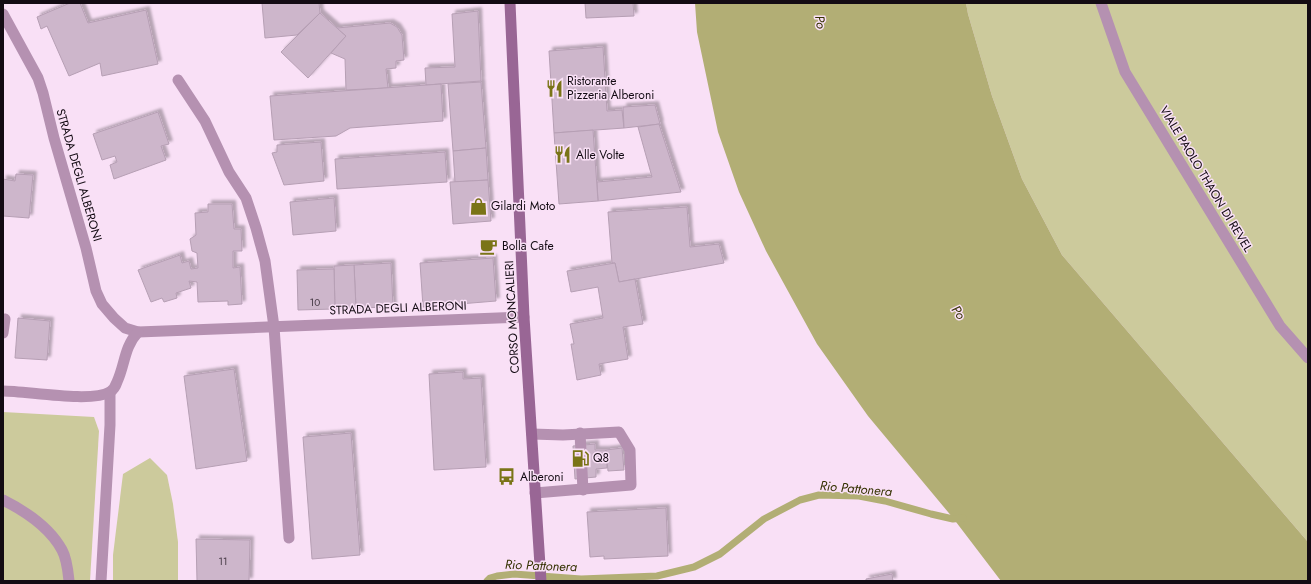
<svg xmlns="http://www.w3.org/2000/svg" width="1311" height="584" font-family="Jost,sans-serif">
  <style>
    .green { fill: #ccca9c }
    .water { fill: #b2ae75 }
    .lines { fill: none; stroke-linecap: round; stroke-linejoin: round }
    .stream { stroke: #b2ae75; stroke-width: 7 }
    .building { fill: #cdb6cb; stroke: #b69fb4; filter: url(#shadow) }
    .service { stroke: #b591b1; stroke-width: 11 }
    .pedestrian { stroke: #b591b1; stroke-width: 11 }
    .minor { stroke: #b591b1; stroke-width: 11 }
    .secondary { stroke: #996695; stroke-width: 11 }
    .labels { text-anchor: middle; stroke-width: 3; stroke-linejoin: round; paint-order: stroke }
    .number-label { font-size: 10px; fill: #423641 }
    .poi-label { font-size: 12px; fill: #130b13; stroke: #f9e0f6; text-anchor: start }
    .street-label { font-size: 12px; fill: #130b13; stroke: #f9e0f6 }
    .water-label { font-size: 13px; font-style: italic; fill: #353202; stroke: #f9e0f6 }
  </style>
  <defs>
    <filter id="shadow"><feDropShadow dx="3.5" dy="-3.5" stdDeviation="1" flood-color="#0004"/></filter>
  </defs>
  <rect width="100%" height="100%" fill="#f9e0f6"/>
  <!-- green -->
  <g class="green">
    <path d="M966 3H1308V542L1062 255 1022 179 992 96 968 14Z"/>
    <path d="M3 412 94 417 99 431 90 581H3Z"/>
    <path d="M150 458 167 475 173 504 178 542V581H113V555L123 474Z"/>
  </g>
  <!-- water -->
  <path class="water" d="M695 3H966L968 14 992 96 1022 179 1062 255 1308 542V581H1001L953 518 868 416 817 344 766 251 739 192 718 132 697 32Z"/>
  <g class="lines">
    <!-- stream -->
    <path class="stream" d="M487 581 490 578 497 576 514 574 581 579 657 576 694 567 720 554 764 519 800 500 819 495 859 496 885 501 931 514 953 519 963 518"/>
  </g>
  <!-- building -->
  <g class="building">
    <path d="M70 3H80L88 23 146 10 158 64 102 76 100 63 69 76 47 26 41 29 37 17Z"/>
    <path d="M262 3H319L320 13 297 35 265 38Z"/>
    <path d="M585 3H633L634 16 586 18Z"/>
    <path d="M478 11 481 81 426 85 425 68 455 67 452 14Z"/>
    <path d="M320 13 346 36 308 78 281 52Z"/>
    <path d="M390 23 397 27 402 35 404 60 396 61V68L386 69 388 88 346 90 345 59 331 53 346 36 337 28Z"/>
    <path d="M603 47 607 111 622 110 624 128 554 133 549 51Z"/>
    <path d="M481 82 486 148 453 151 448 84Z"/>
    <path d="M441 84 443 121 350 128 336 136 274 140 270 96Z"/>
    <path d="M655 105 660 124 624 128 623 107Z"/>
    <path d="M158 112 169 144 161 146 166 160 114 179 110 165 117 162 115 156 102 160 93 134Z"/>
    <path d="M659 124 681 192 598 201 597 182 652 177 638 127Z"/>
    <path d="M593 130 598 201 559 204 554 133Z"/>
    <path d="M321 142 324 181 284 185 272 153 277 152V145Z"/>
    <path d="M486 148 488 180 455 182 453 151Z"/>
    <path d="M445 152 447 182 337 189 335 159Z"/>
    <path d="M16 174 33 175 29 218 3 216V179L15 181Z"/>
    <path d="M488 180 491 221 453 224 450 182Z"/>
    <path d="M334 198 336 231 293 235 290 202Z"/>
    <path d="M208 204H232L234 229H241L242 251H233V268L240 267 242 304 228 305V301L198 302 197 282 189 281 191 288 176 293 177 298 164 302 162 298 151 302 138 270 180 255 182 263 189 261 191 269 198 268 197 253 192 251 190 239 196 235 195 213 208 212Z"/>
    <path d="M687 207 690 247 719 244 724 263 619 282 615 263H612L608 212Z"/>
    <path d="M493 258 496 301 423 307 420 263Z"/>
    <path d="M391 263 393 307 356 308 354 265Z"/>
    <path d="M615 263 619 282 635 279 643 324 623 327 628 359 599 364 601 375 577 380 571 344H574L570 324 603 318 598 287 571 292 567 271Z"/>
    <path d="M354 265 356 308 335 309 334 266Z"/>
    <path d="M334 269 335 309 298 310 297 270Z"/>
    <path d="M18 318 50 321 47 360 15 358Z"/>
    <path d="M234 369 247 461 196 469 184 376Z"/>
    <path d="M463 372V379L481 378 486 467 434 470 429 374Z"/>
    <path d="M351 433 360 555 312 559 303 437Z"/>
    <path d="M595 444V450H606L607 468 596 469V477L575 479 573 446Z"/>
    <path d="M622 448 624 470 608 471 606 450Z"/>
    <path d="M666 508 668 556 604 559V556L590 557 587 512Z"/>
    <path d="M196 539 250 540 249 581H197Z"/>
    <path d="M892 574 893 581H866V579Z"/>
  </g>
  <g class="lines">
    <!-- service -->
    <g class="service">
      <path d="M3 333 5 319"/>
      <path d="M580 433 583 490"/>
      <path d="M532 434 563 435 619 432 630 450 631 485 535 493"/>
      <path d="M3 500C25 511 50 528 62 550 67 559 68 571 69 581"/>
      <path d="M101 581 110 425V392"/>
    </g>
    <!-- pedestrian -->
    <path class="pedestrian" d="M1101 3 1125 72 1280 326 1308 358"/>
    <!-- minor -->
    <g class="minor">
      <path d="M3 14 38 78 43 93 54 138 86 248 96 291 102 304 114 318 125 328 138 332 524 317"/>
      <path d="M178 80 205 121 229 172 246 198 256 228 265 261 274 327 289 538"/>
      <path d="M3 391C27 391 91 403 110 392 113 390 116 385 117 382 125 365 124 347 138 332"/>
    </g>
    <!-- secondary -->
    <path class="secondary" d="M510 3 524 317 541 581"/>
  </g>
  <!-- icons -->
  <defs>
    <symbol id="restaurant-bare" viewBox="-9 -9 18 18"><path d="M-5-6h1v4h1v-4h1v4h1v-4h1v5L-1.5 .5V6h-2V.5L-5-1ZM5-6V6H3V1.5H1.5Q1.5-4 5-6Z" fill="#7a7417" stroke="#f9e0f6" stroke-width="2.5" paint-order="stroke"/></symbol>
    <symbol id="shop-bare" viewBox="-9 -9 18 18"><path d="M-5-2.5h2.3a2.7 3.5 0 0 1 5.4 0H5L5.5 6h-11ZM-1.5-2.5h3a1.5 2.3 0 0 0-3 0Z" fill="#7a7417" stroke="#f9e0f6" stroke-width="2.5" paint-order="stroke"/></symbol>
    <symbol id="cafe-bare" viewBox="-9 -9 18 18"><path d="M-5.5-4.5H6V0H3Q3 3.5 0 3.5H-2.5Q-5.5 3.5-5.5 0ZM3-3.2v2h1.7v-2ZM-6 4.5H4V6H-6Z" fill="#7a7417" stroke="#f9e0f6" stroke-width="2.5" paint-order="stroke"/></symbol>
    <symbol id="fuel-bare" viewBox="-9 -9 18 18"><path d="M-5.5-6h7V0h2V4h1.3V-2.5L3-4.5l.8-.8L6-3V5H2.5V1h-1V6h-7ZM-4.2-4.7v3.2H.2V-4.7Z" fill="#7a7417" stroke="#f9e0f6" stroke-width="2.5" paint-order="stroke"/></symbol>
    <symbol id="bus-bare" viewBox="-9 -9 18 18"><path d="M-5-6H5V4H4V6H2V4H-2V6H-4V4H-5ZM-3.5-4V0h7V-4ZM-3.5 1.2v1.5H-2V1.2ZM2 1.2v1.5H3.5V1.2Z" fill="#7a7417" stroke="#f9e0f6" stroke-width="2.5" paint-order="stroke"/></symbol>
  </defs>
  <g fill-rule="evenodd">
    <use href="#restaurant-bare" x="542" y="76" width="25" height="25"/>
    <use href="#restaurant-bare" x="550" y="142" width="25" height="25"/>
    <use href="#shop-bare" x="466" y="194" width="25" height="25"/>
    <use href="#cafe-bare" x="476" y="234" width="25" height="25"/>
    <use href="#fuel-bare" x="568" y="446" width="25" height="25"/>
    <use href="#bus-bare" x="494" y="464" width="25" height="25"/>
  </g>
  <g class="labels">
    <!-- number labels -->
    <g class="number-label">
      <text x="315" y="306">10</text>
      <text x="223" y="565">11</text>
    </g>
    <!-- poi labels -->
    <g class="poi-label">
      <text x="567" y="85">Ristorante<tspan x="567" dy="14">Pizzeria Alberoni</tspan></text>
      <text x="576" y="159">Alle Volte</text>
      <text x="491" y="210">Gilardi Moto</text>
      <text x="502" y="250">Bolla Cafe</text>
      <text x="593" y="462">Q8</text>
      <text x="520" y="481">Alberoni</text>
    </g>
    <!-- street labels -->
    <g class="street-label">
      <text transform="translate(79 175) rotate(74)" y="4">STRADA DEGLI ALBERONI</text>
      <text transform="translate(1206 179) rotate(59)" y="4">VIALE PAOLO THAON DI REVEL</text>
      <text transform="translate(398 308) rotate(-2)" y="4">STRADA DEGLI ALBERONI</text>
      <text transform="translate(512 317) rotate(-93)" y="4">CORSO MONCALIERI</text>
    </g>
    <!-- water labels -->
    <g class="water-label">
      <text transform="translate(821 22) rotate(81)" y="5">Po</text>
      <text transform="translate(959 312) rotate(55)" y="5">Po</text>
      <text transform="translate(856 488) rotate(5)" y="5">Rio Pattonera</text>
      <text transform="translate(541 565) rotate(2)" y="5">Rio Pattonera</text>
    </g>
  </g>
  <!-- border -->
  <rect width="1311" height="584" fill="none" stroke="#130b13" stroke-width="8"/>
</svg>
